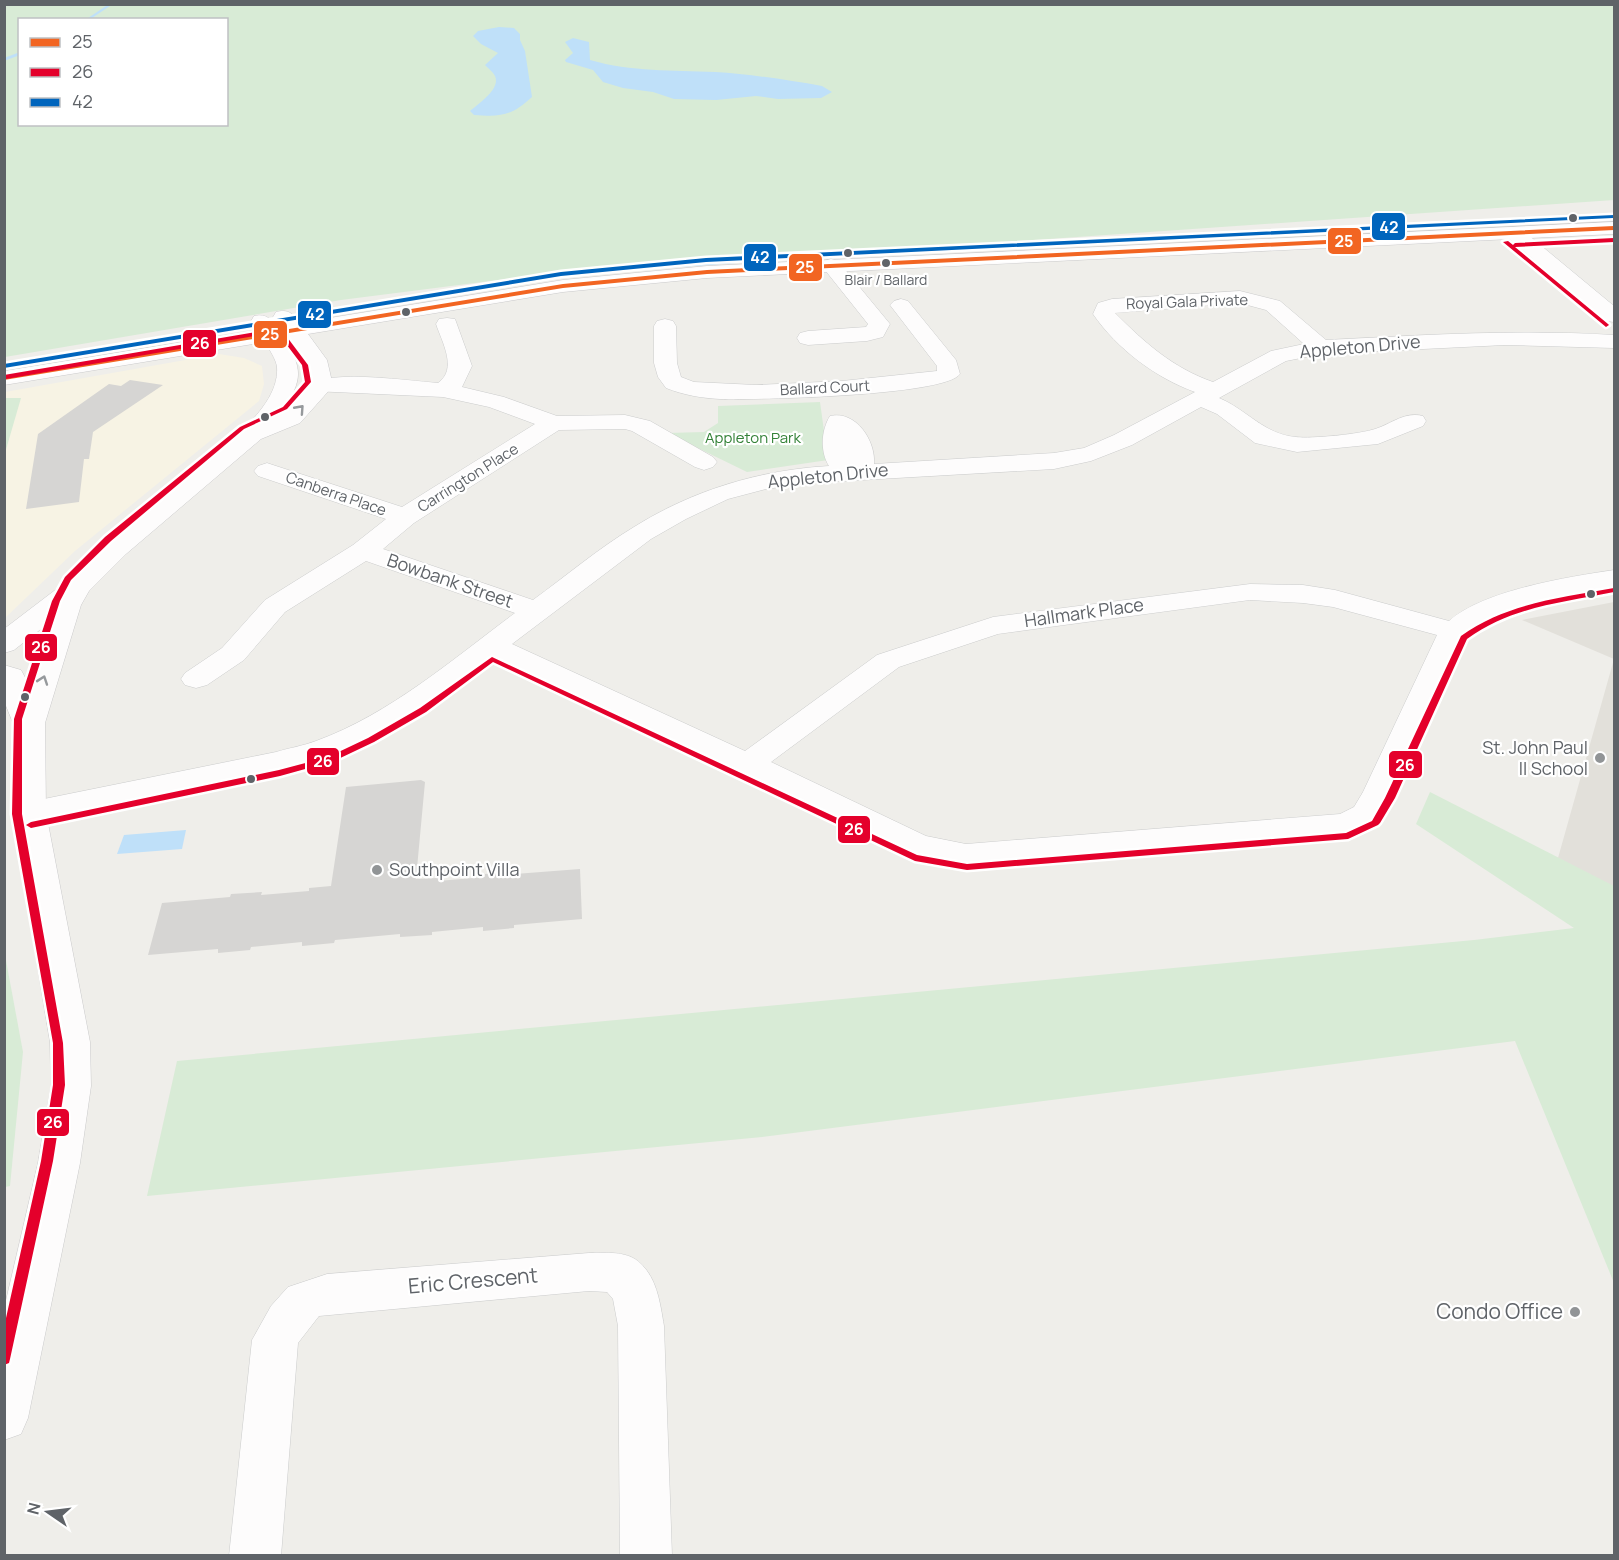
<svg xmlns="http://www.w3.org/2000/svg" width="1619" height="1560" font-family="Manrope,sans-serif">
  <style>
    .commercial { fill: #f7f3e4 }
    .education { fill: #e2e0da }
    .green { fill: #d8ebd6; fill-rule: evenodd }
    .water { fill: #bfe0f9 }
    .lines { fill: none; stroke-linecap: round; stroke-linejoin: round }
    .stream { fill: #bfe0f9; fill-rule: evenodd }
    .building { fill: #d6d5d3 }
    .street-casing { stroke: #cbcccc; stroke-width: 1 }
    .secondary-casing { stroke: #cacacb; stroke-width: 1 }
    .street { fill: #fdfcfc; fill-rule: evenodd }
    .secondary { fill: #fdfcfc; fill-rule: evenodd }
    .bus-1-casing { stroke: #fff; stroke-width: 5 }
    .bus-2-casing { stroke: #fff; stroke-width: 5 }
    .bus-3-casing { stroke: #fff; stroke-width: 5 }
    .bus-1 { fill: #f26522; fill-rule: evenodd }
    .bus-2 { fill: #e4002b; fill-rule: evenodd }
    .bus-3 { fill: #0065bd; fill-rule: evenodd }
    .oneway { stroke: #96999c }
    .bus-dot { fill: #5f6368; stroke: #fff; stroke-width: 2 }
    .poi-dot { fill: #919496; stroke: #fff; stroke-width: 2 }
    .labels { text-anchor: middle; stroke-width: 4.5; stroke-linejoin: round; paint-order: stroke }
    .far-bus-label { font-size: 14px; fill: #5f6368; stroke: #fff }
    .far-street-label { font-size: 15px; fill: #5f6368; stroke: #fff }
    .far-park-label { font-size: 15px; fill: #348238; stroke: #fff }
    .street-label { font-size: 18px; fill: #5f6368; stroke: #fff }
    .poi-label { font-size: 18px; fill: #5f6368; stroke: #fff; text-anchor: end }
    .near-street-label { font-size: 21px; fill: #5f6368; stroke: #fff }
    .near-poi-label { font-size: 21px; fill: #5f6368; stroke: #fff; text-anchor: end }
    .line-badge { stroke: #fff; stroke-width: 2 }
    .badge-label { font-size: 16px; text-anchor: middle; font-weight: bold; fill: #fff }
  </style>
  <rect width="100%" height="100%" fill="#efeeea"/>
  <!-- commercial -->
  <path class="commercial" d="M219 354 244 358 262 366 264 384 259 401 75 551 5 618V392Z"/>
  <!-- education -->
  <path class="education" d="M1614 602V888L1558 858 1614 659 1522 620Z"/>
  <!-- green -->
  <g class="green">
    <path d="M5 5H1614V200L817 255 593 268 341 300 5 357ZM20 20H226V124H20Z"/>
    <path d="M5 398H21L5 453 4 398Z"/>
    <path d="M820 402 828 460 747 472 667 433 704 432 718 423V406Z"/>
    <path d="M1430 792 1614 886V1283L1515 1041 762 1137 147 1196 177 1061 1474 940 1574 928 1416 824Z"/>
    <path d="M5 955 23 1052 10 1186 5 1187Z"/>
  </g>
  <!-- water -->
  <g class="water">
    <path d="M499 27 514 28 520 34V40L525 51 532 97C511 116 502 117 474 115L470 111C478 104 501 89 495 76 493 72 488 68 485 65L498 53 481 44 473 36 478 31Z"/>
    <path d="M573 38 589 42 590 60C632 72 672 70 715 72 750 74 787 80 822 86L832 92 821 98 778 99 756 96 716 100 674 99 653 92 623 88 603 82 593 70 566 62 565 60 573 53 565 42Z"/>
    <path d="M186 830 182 849 117 854 124 835Z"/>
  </g>
  <g class="lines">
    <!-- stream -->
    <g class="stream">
      <path d="M109 4H113L89 20H85Z"/>
      <path d="M20 52V55L4 61V58Z"/>
      <path d="M1614 217V219L1580 221 1578 220 1580 219Z"/>
      <path d="M1563 220H1565V222L849 255 651 269 648 267 651 265 849 253Z"/>
    </g>
  </g>
  <!-- building -->
  <g class="building">
    <path d="M130 380 163 385 93 432 89 459H84L79 502 26 509 38 434 109 384 121 386Z"/>
    <path d="M421 780 425 782 416 879 438 878V881L485 877V874L515 871V874L580 869 582 919 514 925V928L483 931V927L432 932V935L400 937V934L335 940 334 943 302 946V942L251 947 250 950 218 953V949L148 955 162 903 230 897 231 894 262 892 261 895 309 891V888L331 886 346 787Z"/>
  </g>
  <g class="lines">
    <defs>
      <g id="street">
        <path d="M1514 227 1521 229 1614 306V322L1606 321 1507 237 1504 233 1507 229Z"/>
        <path d="M831 259 838 261 890 324 883 337 867 341 808 345 800 343 797 338 800 333 808 331 866 327 868 324 821 265 824 261Z"/>
        <path d="M1240 291 1280 301 1326 340C1422 335 1518 329 1614 335V348L1505 345 1321 354 1286 361 1219 398C1246 409 1265 435 1296 437 1311 439 1361 434 1375 429 1391 424 1405 411 1423 416L1426 421 1423 426 1378 444 1297 452 1255 443 1217 414 1201 407 1132 445 1091 461 1054 469 809 483 766 489 728 499 686 519 651 539 512 644 745 751 877 655 993 617 1250 584 1303 585 1335 590 1449 621C1484 590 1568 577 1614 570V586C1566 596 1506 600 1467 635L1397 792 1384 814 1379 822 1346 835 966 866 905 854 736 771 493 657 428 707 376 737 338 755 278 771 29 824 17 821 12 813 17 805 29 802 276 752C289 748 303 746 316 741 390 714 453 659 515 613L366 561 285 612 244 660 207 685 196 688 185 685 181 679 185 673 222 648 265 600 353 545 386 519 258 476 254 471 258 466 267 463 276 466 402 507 535 424 489 407 443 397 313 391 309 386 313 381C350 372 400 380 438 383 458 369 442 342 436 324L439 319 447 318 455 319 472 366 462 387 504 397 557 416 625 415 650 421 713 457 717 462 713 467 704 470 695 467 632 431 625 429 559 430 414 523 383 549 533 600C566 576 599 548 634 527 693 490 760 470 829 466 820 452 821 430 830 416 856 410 876 441 874 464L1054 453 1084 448 1114 435 1195 392C1156 378 1117 349 1093 314L1098 303 1112 299ZM1240 303 1266 310 1304 344 1271 351 1213 382C1173 368 1145 343 1115 313ZM1250 600 1303 603 1333 607 1437 635 1363 792 1354 807 1340 814 966 844 926 836 771 762 899 667 998 634Z"/>
        <path d="M901 299 908 301 956 360 960 374C945 396 754 400 720 399 701 398 684 395 666 388L658 377 654 363V326L657 321 665 319 673 321 676 326 677 363 681 377 694 382 756 385 842 381 937 371V366L890 305 894 301Z"/>
        <path d="M589 1253C603 1253 622 1251 635 1259 657 1274 660 1303 664 1326L672 1556H620L618 1326 613 1299 607 1292 589 1291 319 1316 298 1343 281 1556H229L252 1340 271 1306 288 1287 327 1274Z"/>
      </g>
      <path id="secondary" d="M1614 222V234L707 278 563 292 308 334 327 360 333 386 300 423 261 439 126 554 89 591 81 605 45 723 46 813 90 1042 91 1086 80 1163 28 1418 21 1434 4 1440V1309L38 1163 51 1086 50 1042 12 813 13 723 4 701V665L21 670 27 681 46 625 14 650 4 653V629L67 581 106 542 241 432C257 415 279 393 277 367 276 359 269 349 265 342L4 385V371L258 330 251 321 254 316C268 313 270 321 280 326L273 317 276 312C289 309 292 313 299 323L563 280 707 266ZM286 338H288L305 360 309 385 283 413C302 377 303 374 286 338Z"/>
    </defs>
    <!-- street casing -->
    <use href="#street" class="street-casing"/>
    <!-- secondary casing -->
    <use href="#secondary" class="secondary-casing"/>
    <!-- street -->
    <use href="#street" class="street"/>
    <!-- secondary -->
    <use href="#secondary" class="secondary"/>
    <defs>
      <path id="bus-1" d="M1614 226V230L707 274 563 288 4 380V376L563 284 707 270Z"/>
      <g id="bus-2">
        <path d="M1614 238V242L1515 247 1608 324 1609 325 1606 327 1503 242 1508 241 1513 245 1515 243Z"/>
        <path d="M279 328 281 329 308 365 311 382 287 409 244 429 111 541 71 580 60 601 22 719V814L63 1043 65 1085 53 1161 10 1359 9 1363 4 1365V1327L41 1161 53 1085V1043L12 814 14 719 52 601 65 577 105 537 240 427 283 407 305 382 302 365 277 332 6 379H4V375Z"/>
        <path d="M1614 588V592C1561 603 1513 606 1467 639L1395 798 1380 823 1378 825 1348 839 967 870 915 861 493 662 426 712 374 742 334 761 280 776 31 828 26 825 31 822 279 770 328 757 368 738 420 708 492 657 917 855 967 864 1346 833 1372 821 1385 798 1461 636C1507 603 1560 598 1614 588Z"/>
      </g>
      <path id="bus-3" d="M1614 215V217L1613 218 706 262 561 276 4 368V364L561 272 706 258Z"/>
    </defs>
    <!-- bus-1 casing -->
    <use href="#bus-1" class="bus-1-casing"/>
    <!-- bus-2 casing -->
    <use href="#bus-2" class="bus-2-casing"/>
    <!-- bus-3 casing -->
    <use href="#bus-3" class="bus-3-casing"/>
    <!-- bus-1 -->
    <use href="#bus-1" class="bus-1"/>
    <!-- bus-2 -->
    <use href="#bus-2" class="bus-2"/>
    <!-- bus-3 -->
    <use href="#bus-3" class="bus-3"/>
  </g>
  <!-- one-way arrows -->
  <defs><path id="oneway-chevron" d="M-2-3.5L2.5 0L-2 3.5" fill="none" stroke-width="1.6" stroke-linecap="round" stroke-linejoin="round" transform="scale(1.5)"/></defs>
  <g class="oneway">
    <use href="#oneway-chevron" transform="translate(300 409) rotate(-48)"/>
    <use href="#oneway-chevron" transform="translate(43 680) rotate(-71)"/>
  </g>
  <!-- markers -->
  <g class="bus-dot">
    <circle cx="1573" cy="218" r="5"/>
    <circle cx="848" cy="253" r="5"/>
    <circle cx="886" cy="263" r="5"/>
    <circle cx="406" cy="312" r="5"/>
    <circle cx="265" cy="417" r="5"/>
    <circle cx="1591" cy="594" r="5"/>
    <circle cx="25" cy="697" r="5"/>
    <circle cx="251" cy="779" r="5"/>
  </g>
  <g class="poi-dot">
    <circle cx="1600" cy="758" r="6"/>
    <circle cx="377" cy="870" r="6"/>
    <circle cx="1575" cy="1312" r="6"/>
  </g>
  <g class="labels">
    <!-- far-bus labels -->
    <g class="far-bus-label">
      <text x="886" y="285">Blair / Ballard</text>
    </g>
    <!-- far-street labels -->
    <g class="far-street-label">
      <text transform="translate(1187 302) rotate(-2)" y="5">Royal Gala Private</text>
      <text transform="translate(825 388) rotate(-3)" y="5">Ballard Court</text>
      <text transform="translate(468 478) rotate(-32)" y="5">Carrington Place</text>
      <text transform="translate(336 494) rotate(19)" y="5">Canberra Place</text>
    </g>
    <!-- far-park labels -->
    <g class="far-park-label">
      <text x="753" y="443">Appleton Park</text>
    </g>
    <!-- street labels -->
    <g class="street-label">
      <text transform="translate(1360 347) rotate(-5)" y="6">Appleton Drive</text>
      <text transform="translate(828 476) rotate(-6)" y="6">Appleton Drive</text>
      <text transform="translate(450 581) rotate(19)" y="6">Bowbank Street</text>
      <text transform="translate(1084 613) rotate(-8)" y="6">Hallmark Place</text>
    </g>
    <!-- poi labels -->
    <g class="poi-label">
      <text x="1588" y="754">St. John Paul<tspan x="1588" dy="21">II School</tspan></text>
      <text x="389" y="876" text-anchor="start">Southpoint Villa</text>
    </g>
    <!-- near-street labels -->
    <g class="near-street-label">
      <text transform="translate(473 1281) rotate(-5)" y="7">Eric Crescent</text>
    </g>
    <!-- near-poi labels -->
    <g class="near-poi-label">
      <text x="1563" y="1319">Condo Office</text>
    </g>
  </g>
  <g class="line-badge">
    <rect x="1371" y="212" width="35" height="29" rx="6" fill="#0065bd"/>
    <rect x="1327" y="227" width="35" height="28" rx="6" fill="#f26522"/>
    <rect x="743" y="243" width="34" height="29" rx="6" fill="#0065bd"/>
    <rect x="788" y="253" width="35" height="29" rx="6" fill="#f26522"/>
    <rect x="297" y="300" width="35" height="29" rx="6" fill="#0065bd"/>
    <rect x="253" y="320" width="35" height="29" rx="6" fill="#f26522"/>
    <rect x="182" y="329" width="35" height="29" rx="6" fill="#e4002b"/>
    <rect x="24" y="633" width="34" height="29" rx="6" fill="#e4002b"/>
    <rect x="306" y="747" width="34" height="29" rx="6" fill="#e4002b"/>
    <rect x="1388" y="750" width="35" height="29" rx="6" fill="#e4002b"/>
    <rect x="837" y="815" width="34" height="29" rx="6" fill="#e4002b"/>
    <rect x="36" y="1108" width="34" height="29" rx="6" fill="#e4002b"/>
  </g>
  <g class="badge-label">
    <text x="1389" y="233">42</text>
    <text x="1344" y="247">25</text>
    <text x="760" y="263">42</text>
    <text x="805" y="273">25</text>
    <text x="315" y="320">42</text>
    <text x="270" y="340">25</text>
    <text x="200" y="349">26</text>
    <text x="41" y="653">26</text>
    <text x="323" y="767">26</text>
    <text x="1405" y="771">26</text>
    <text x="854" y="835">26</text>
    <text x="53" y="1128">26</text>
  </g>
  <!-- border -->
  <rect width="1619" height="1560" fill="none" stroke="#5f6368" stroke-width="12"/>
  <!-- legend -->
  <rect x="18" y="18" width="210" height="108" fill="#ffffff" stroke="#bfc1c3" stroke-width="1.5"/>
  <rect x="30" y="38" width="30" height="9" fill="#f26522" stroke="#bfc1c3" stroke-width="1.5"/>
  <text x="72" y="48" font-size="18" fill="#5f6368">25</text>
  <rect x="30" y="68" width="30" height="9" fill="#e4002b" stroke="#bfc1c3" stroke-width="1.5"/>
  <text x="72" y="78" font-size="18" fill="#5f6368">26</text>
  <rect x="30" y="98" width="30" height="9" fill="#0065bd" stroke="#bfc1c3" stroke-width="1.5"/>
  <text x="72" y="108" font-size="18" fill="#5f6368">42</text>
  <!-- north arrow -->
  <g transform="translate(48 1512) rotate(284)" stroke="#ffffff" stroke-width="4.5" paint-order="stroke">
  <path d="M0-4.5L10 22L0 15L-10 22Z" fill="#5f6368"/>
  <text y="-9" font-size="16" font-weight="bold" text-anchor="middle" fill="#5f6368">N</text>
  </g>
</svg>
